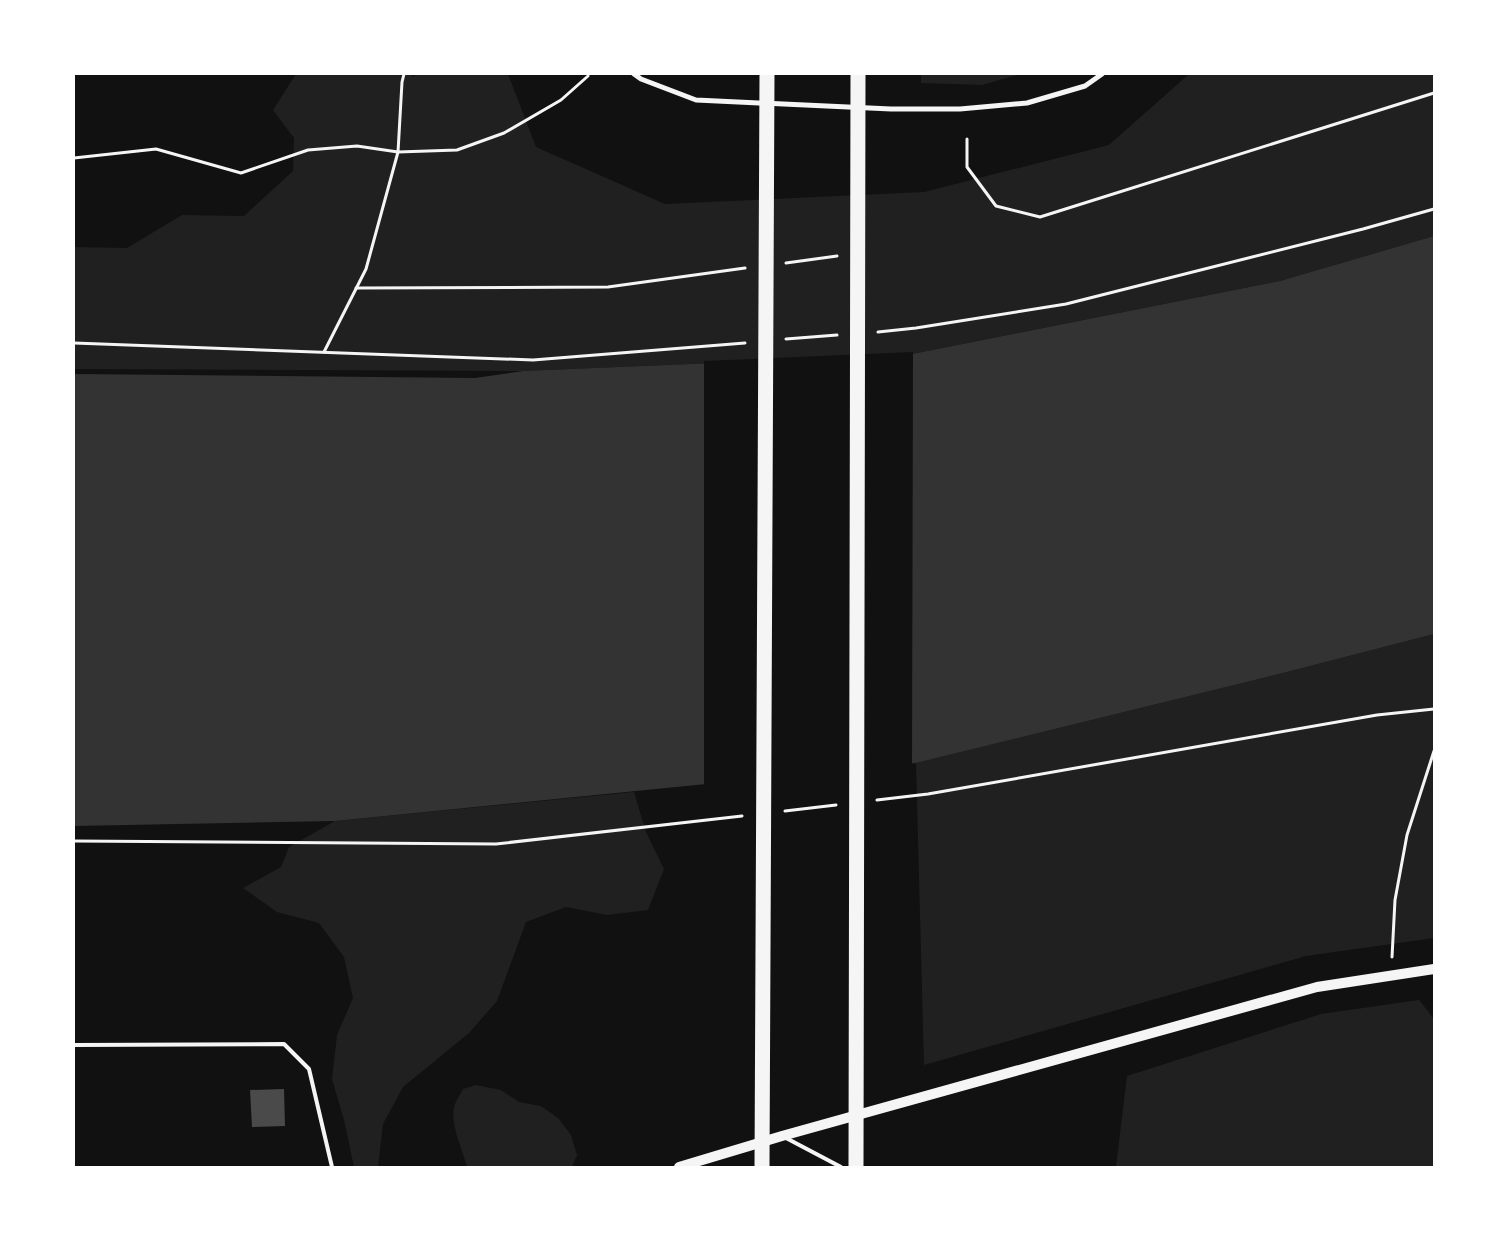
<svg xmlns="http://www.w3.org/2000/svg" width="1508" height="1241" font-family="Inter,sans-serif">
  <style>
    .green { fill: #202020 }
    .water { fill: #333 }
    .pier { fill: #111 }
    .building { fill: #4a4a4a }
    .lines { fill: none; stroke-linecap: round; stroke-linejoin: round }
    .path { stroke: #f5f5f5; stroke-width: 3 }
    .service { stroke: #f5f5f5; stroke-width: 4 }
    .minor { stroke: #f5f5f5; stroke-width: 5 }
    .secondary { stroke: #f5f5f5; stroke-width: 10 }
    .motorway { stroke: #f5f5f5; stroke-width: 15 }
  </style>
  <rect width="100%" height="100%" fill="#111"/>
  <!-- green -->
  <g class="green">
    <path d="M296 74H411L414 77 415 74H508L536 147 665 204 924 192 1109 145 1189 74H1434V236L1280 281 907 355 523 371 74 369V247L127 248 182 215 244 216 293 171 294 138 273 110Z"/>
    <path d="M921 74H1021L982 85 921 83Z"/>
    <path d="M1434 634V938L1306 956 924 1065 916 763 1275 675Z"/>
    <path d="M634 792 646 832 664 869 648 910 607 915 566 907 526 922 497 1001 469 1033 403 1087 383 1124 378 1167H354L344 1120 332 1079 337 1035 353 998 344 957 319 923 277 912 243 888 281 867 289 847 335 821Z"/>
    <path d="M1419 1000 1434 1019V1167H1116L1127 1076 1321 1014Z"/>
    <path d="M476 1085 501 1090 519 1102 541 1106 558 1118 571 1135 577 1155 572 1167H467C463 1151 450 1124 454 1108 455 1102 460 1095 463 1089Z"/>
  </g>
  <!-- water -->
  <path class="water" d="M1434 236V634L1275 675 916 763 335 821 74 826V374L475 378 523 371 907 355 1280 281Z"/>
  <!-- pier -->
  <path class="pier" d="M913 352 912 766 704 787V361Z"/>
  <!-- building -->
  <path class="building" d="M284 1089 285 1126 252 1127 250 1090Z"/>
  <g class="lines">
    <!-- path -->
    <g class="path">
      <path d="M967 139V167L996 206 1040 217 1434 93"/>
      <path d="M74 158 156 149 241 173 308 150 357 146 398 152 457 150 504 133 561 100 588 76"/>
      <path d="M786 263 837 256"/>
      <path d="M356 288 608 287 745 268"/>
      <path d="M878 332 916 328 1066 304 1363 229 1434 209"/>
      <path d="M786 339 837 335"/>
      <path d="M74 343 533 360 745 343"/>
      <path d="M324 352 366 269 398 152 402 82 404 74"/>
      <path d="M877 800 928 794 1377 715 1434 709"/>
      <path d="M785 811 836 805"/>
      <path d="M74 841 496 844 742 816"/>
      <path d="M1392 957 1395 900 1407 835 1434 751"/>
    </g>
    <!-- service -->
    <g class="service">
      <path d="M74 1045 284 1044 309 1069 332 1167"/>
      <path d="M786 1138 841 1167"/>
    </g>
    <!-- minor -->
    <path class="minor" d="M634 74 641 79 696 100 891 109H960L1027 103 1085 86 1102 74"/>
    <!-- secondary -->
    <path class="secondary" d="M679 1167 782 1136 1317 987 1434 969"/>
    <!-- motorway -->
    <g class="motorway">
      <path d="M762 1167 767 74"/>
      <path d="M856 1167 858 74"/>
    </g>
  </g>
  <!-- border -->
  <rect width="1508" height="1241" fill="none" stroke="#ffffff" stroke-width="150"/>
</svg>
